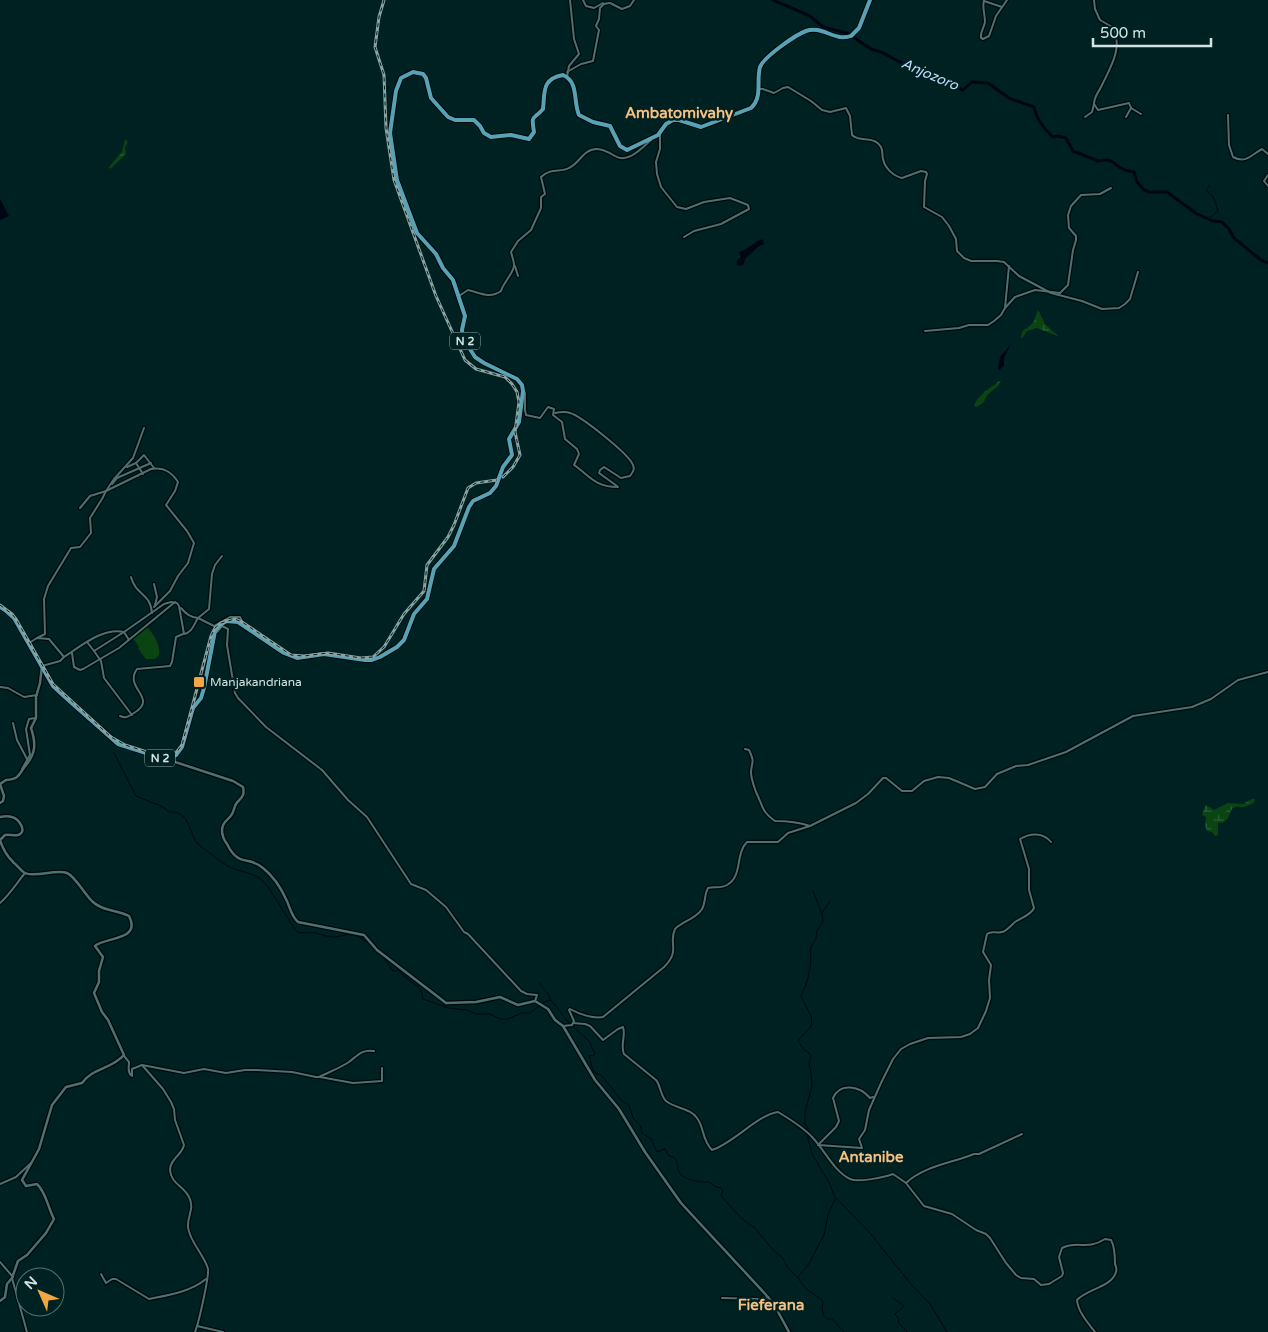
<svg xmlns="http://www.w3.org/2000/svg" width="1268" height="1332" font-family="'Varela Round',sans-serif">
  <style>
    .wetland { fill: url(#wetland-marsh) }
    .park { fill: #0b4413 }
    .water { fill: #000514 }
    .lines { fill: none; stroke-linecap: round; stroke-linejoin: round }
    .stream { stroke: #000514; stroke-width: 1 }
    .river { stroke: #000514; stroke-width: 3 }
    .minor-casing { stroke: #00090a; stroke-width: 4.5 }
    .tertiary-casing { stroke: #00090a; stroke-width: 5 }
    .primary-casing { stroke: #00090a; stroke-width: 6 }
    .minor { stroke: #4f7070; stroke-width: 2 }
    .tertiary { stroke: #4f7070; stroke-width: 2.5 }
    .primary { stroke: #58a2b5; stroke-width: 4 }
    .rail-casing { stroke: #8ba2a2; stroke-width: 3 }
    .rail { stroke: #002121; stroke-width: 1; stroke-dasharray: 4; stroke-linecap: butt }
    .poi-dot { fill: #f2a540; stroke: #002121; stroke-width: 2 }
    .labels { text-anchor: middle; stroke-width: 5; stroke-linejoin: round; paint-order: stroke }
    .shield { fill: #002121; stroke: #93a9a9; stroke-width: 1 }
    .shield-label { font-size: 11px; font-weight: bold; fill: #d2e3e3 }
    .poi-label { font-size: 12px; fill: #d2e3e3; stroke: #002121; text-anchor: start }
    .water-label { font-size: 14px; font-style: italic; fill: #bcdefd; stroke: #002121 }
    .quarter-label { font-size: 15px; font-weight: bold; fill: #f5c082; stroke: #002121 }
  </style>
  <defs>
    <pattern id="wetland-marsh" width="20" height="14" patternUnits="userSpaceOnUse" patternTransform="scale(1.25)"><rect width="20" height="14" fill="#0b4413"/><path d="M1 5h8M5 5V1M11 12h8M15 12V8" fill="none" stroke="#2e5f35"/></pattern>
  </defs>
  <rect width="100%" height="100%" fill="#002121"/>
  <!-- wetland -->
  <g class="wetland">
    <path d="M125 139 128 142 125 147 126 154 110 169 109 167 122 152Z"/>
    <path d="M1038 310 1045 324 1058 336 1037 328 1027 331 1023 337 1021 338 1022 332 1033 323Z"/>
    <path d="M999 381H1001L998 386 987 395 984 402 976 407 974 406C978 394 990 389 999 381Z"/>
    <path d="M1252 799H1255L1254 803C1252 804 1249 805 1247 806 1243 808 1238 806 1235 807 1227 810 1233 822 1218 823V835L1215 836 1212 832 1207 831 1205 825 1206 817 1202 815 1205 806 1206 805 1214 810 1228 803 1243 804Z"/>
  </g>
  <!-- park -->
  <path class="park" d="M147 627C153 633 161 646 159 655L155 659H146C143 655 140 652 138 648L139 647 133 638Z"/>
  <!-- water -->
  <g class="water">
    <path d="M0 199 9 216 0 220Z"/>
    <path d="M763 239 764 244 759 246 745 259 744 264 740 266 737 265V260L741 257 739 252C748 250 753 242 763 239Z"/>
    <path d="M1011 344 1004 358V366L999 370 998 368 1000 357Z"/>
  </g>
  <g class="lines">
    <!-- stream -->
    <g class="stream">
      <path d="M1209 219 1218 211 1214 198 1206 190 1209 186"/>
      <path d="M114 753 136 796 163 807 169 812C192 810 188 836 200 846 209 852 219 861 228 866 239 872 253 872 263 881 267 884 269 889 272 893 281 906 288 920 297 932 303 934 310 932 316 933 322 935 328 937 335 937 340 937 346 934 350 934 368 938 384 956 393 971H400C407 983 422 983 423 999L448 1008 467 1010 476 1014H490L500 1019H508L522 1013H530L544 1002 551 1000 569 1023 589 1041 595 1054 593 1056 589 1055 593 1071 602 1076 622 1101 629 1105 633 1118 640 1125 642 1133 651 1139 657 1152 665 1149 668 1155 675 1158C678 1163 677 1165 678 1170 681 1180 701 1183 709 1182L716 1187 721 1188 723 1190 721 1195C727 1203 745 1224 754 1227L774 1251 783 1258 787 1267 798 1278 806 1289 821 1299 823 1303 822 1309 824 1316 827 1319H832L844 1332"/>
      <path d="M813 891 822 914 823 922 817 930 816 938 810 949 811 957 810 968 807 982 801 996 811 1016 812 1025 798 1041 804 1050 809 1053 811 1057 809 1062 811 1073 812 1086 805 1112V1124L808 1128V1139L812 1154 830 1184 834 1196 871 1234 910 1283 930 1304 947 1332"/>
      <path d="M822 913 830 901"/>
      <path d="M539 983 549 995 550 1000"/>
      <path d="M798 1277 808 1265 824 1235 828 1215 835 1199"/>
      <path d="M892 1298 896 1300 904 1306 895 1314 899 1319 898 1322 907 1332"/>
    </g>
    <!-- river -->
    <path class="river" d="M773 0 810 16 823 27 847 33 871 49 881 52 917 71 963 90 972 82 988 83 1009 98 1034 107C1036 119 1044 129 1053 137L1058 136 1066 138 1073 151 1098 161C1117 157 1113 167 1125 170 1128 171 1131 171 1134 172L1137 182 1144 190 1150 192H1167L1197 214 1213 221 1222 222 1229 229 1234 238 1261 260 1268 263"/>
    <defs>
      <g id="minor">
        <path d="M583 0 586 6 594 8 603 3"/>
        <path d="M984 0C982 8 985 14 985 22 984 28 980 32 981 38L983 39 989 36 996 16 1007 0"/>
        <path d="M1094 0 1095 9 1100 20 1114 28C1122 50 1111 66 1102 85 1099 92 1094 96 1094 104L1098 110 1129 103 1131 108 1126 117"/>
        <path d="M984 1 1002 7"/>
        <path d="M610 3 622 9 630 6 634 0"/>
        <path d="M567 72 581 64 593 61 599 30 596 26 599 19 600 8 604 4 609 3"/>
        <path d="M567 77 569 66 579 54 574 39 570 0"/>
        <path d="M759 89H763L774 93 783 88 788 87 811 101 822 110 830 112 846 108 850 116 852 135C860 143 874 135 881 147 883 151 882 155 883 159 885 168 893 176 902 178L921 171 926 172 927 174 925 181 924 207 942 217 949 226 956 239 957 251 964 258 971 261H997L1004 262 1019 276 1051 293 1082 301 1102 309 1119 308 1125 304 1130 299 1138 272"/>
        <path d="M1131 108 1141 114"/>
        <path d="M1228 115 1229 145 1233 157C1246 164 1251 155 1262 149L1268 154"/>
        <path d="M1085 117 1092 112 1094 104"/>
        <path d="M660 134V149L656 162 657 174 661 187 677 207 686 209 704 202 730 198 748 205 749 209 721 224 694 231 684 237"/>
        <path d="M1268 175 1264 181 1268 186"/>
        <path d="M515 266 518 276"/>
        <path d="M459 296 468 290C480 293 490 299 501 291 503 283 515 271 514 265 514 261 512 256 511 252L518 241 531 230 541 208V197L545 194 541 177C552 167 560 173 569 168 580 163 583 149 597 149 603 149 610 153 615 156 628 164 642 148 651 140"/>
        <path d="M1005 308 1015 297 1035 290 1060 293 1068 285 1073 250 1076 240V236L1069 228 1068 215 1071 206 1081 195 1100 194 1111 188"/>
        <path d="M925 331 959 328 969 325H988L994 321 1001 315 1005 308 1009 266"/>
        <path d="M523 391 525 393V410L526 415 540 418 548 407 554 409 553 415 562 422 565 439 577 449 579 454 574 465C590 476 595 487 618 487"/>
        <path d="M555 413C560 412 565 411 570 413 581 416 629 454 633 465 635 469 633 472 630 476L621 478 604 467 600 470 599 473 617 486"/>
        <path d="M136 463 143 474"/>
        <path d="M127 467 136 463 144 455 154 468"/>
        <path d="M112 484 117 478 151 463"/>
        <path d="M80 508 90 496 106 491 114 479 133 458 144 428"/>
        <path d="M131 577C136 596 150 592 152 613"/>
        <path d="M154 584 157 597 155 605"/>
        <path d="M181 608C186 614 190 617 198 618L209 609 212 574 215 565 222 556"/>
        <path d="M215 631 217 632 222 626 228 629 227 645 235 693 238 698 266 727 322 770 348 800 367 817 411 884 426 890 446 907 464 932 468 934 521 991 527 994 537 995 535 1001"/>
        <path d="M37 638 45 634 44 599 48 586 71 548 80 547 91 533 90 518 102 499 106 491 151 469C163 467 171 471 178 482L175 491 166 505 187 531 194 543 188 563 178 576 170 591 154 607"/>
        <path d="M87 642 94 651 124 632 129 640"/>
        <path d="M29 643 37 638 49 639 64 657C81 646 103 627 124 632L164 604 171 602 177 603 179 606 184 634C192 633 194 624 198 618L214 626 230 617H240L244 625"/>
        <path d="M94 651 101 661 104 678 132 715"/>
        <path d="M72 653 74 667 80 670 83 669 119 648 175 602"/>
        <path d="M42 666 60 661 64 657"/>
        <path d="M0 687 8 688 24 697 37 695"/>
        <path d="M120 716C126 719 129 716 134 713 159 698 123 688 137 669L170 666 172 662 176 637 183 634"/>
        <path d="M13 723 17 740 27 759"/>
        <path d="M745 749 749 750C755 763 752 760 751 772 751 779 754 786 756 792 763 806 761 811 775 821 786 821 798 822 810 826"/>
        <path d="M22 769 30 755 26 729 29 719 36 718"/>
        <path d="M0 903C10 894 16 884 25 873"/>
        <path d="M573 1023 585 1024 590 1026 603 1040 618 1029 623 1027C626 1036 620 1046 624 1054L656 1080C661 1086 660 1095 666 1101 676 1109 690 1108 697 1118 705 1129 701 1138 712 1150 734 1143 757 1115 778 1112 788 1118 806 1130 813 1138 825 1151 834 1171 850 1179 858 1183 885 1177 893 1174L906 1183 924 1206 952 1214 976 1230 986 1234 990 1238 1006 1263 1016 1275 1021 1278 1034 1279 1041 1285 1049 1284 1062 1276 1063 1273 1059 1257 1062 1248C1079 1240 1086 1251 1105 1239L1111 1240C1115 1247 1115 1256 1115 1264 1116 1266 1117 1269 1116 1272 1112 1287 1087 1289 1077 1300 1078 1312 1088 1323 1095 1332"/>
        <path d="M563 1026 572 1025 574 1021 569 1010 570 1009C579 1014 593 1019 603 1017L664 967C681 950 668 944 675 929 683 921 696 919 702 909 706 902 704 895 708 888 714 886 721 889 727 885 743 876 735 854 747 842H778L788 833 810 826 856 803 868 794 883 778H886L902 791H912L924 781 938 777 949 778 975 789 985 787 997 774 1016 766 1028 765 1066 752 1133 716 1192 707 1211 699 1238 680 1268 672"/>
        <path d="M124 1056 129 1062C129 1067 127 1073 132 1076V1069L142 1065 184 1073 204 1069 226 1073 245 1070H257L292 1072 316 1077H319C329 1072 340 1068 349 1062 358 1055 362 1049 374 1051"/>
        <path d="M142 1065 163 1089 171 1102 174 1109 175 1120 184 1145C182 1155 170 1159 170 1170 171 1184 184 1186 189 1197 195 1209 187 1216 188 1227 189 1241 205 1256 208 1269 209 1277 199 1322 195 1332"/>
        <path d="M320 1077 353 1083 382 1081V1068"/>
        <path d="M818 1145 862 1148 859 1139 865 1130 869 1110 881 1083 893 1059 901 1049 910 1044 928 1038 961 1037 970 1034 978 1028 986 1011 990 998 989 980 991 965 983 952 987 934C992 930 996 934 1002 932 1007 931 1011 925 1015 922 1021 918 1031 915 1034 908L1029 890V869L1020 839C1030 833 1043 832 1051 842"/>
        <path d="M818 1145 836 1127 839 1121 833 1098C840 1082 860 1086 870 1098L873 1097"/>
        <path d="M906 1183C924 1166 952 1163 974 1154H979L1022 1134"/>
        <path d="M0 1184 16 1177 31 1163"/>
        <path d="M0 1262 13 1277"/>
        <path d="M101 1274 106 1283 112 1279H116L149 1299C169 1295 190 1292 206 1279"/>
        <path d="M12 1278 27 1332"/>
        <path d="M722 1298 760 1299 768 1297"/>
        <path d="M197 1326 223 1332"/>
      </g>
      <g id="tertiary">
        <path d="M166 759 233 781 243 787C245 797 241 797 236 804 234 807 234 811 232 814 229 820 222 821 222 830 222 834 224 840 227 844 239 868 248 855 263 868 273 876 281 888 286 899 290 907 291 916 298 922L364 935 377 950 446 1003 476 1002 500 997 518 1005 535 1001 548 1009 555 1020 563 1026 595 1080 619 1109 645 1152 681 1203 768 1297 776 1308 789 1332"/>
        <path d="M0 803 3 801 4 796 0 784 6 780C20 779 18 775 26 765 36 753 36 743 31 728L36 718V697L40 683 42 666"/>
        <path d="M0 817C4 816 9 816 12 817 19 819 28 832 18 835 14 836 9 834 5 835L0 840C3 850 7 856 14 863 18 866 21 871 25 873 35 878 55 869 67 873 76 877 85 895 93 902 102 911 117 910 129 916 142 941 104 937 95 946L103 957 99 971V982L94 993 102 1012 108 1020 124 1055C112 1069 92 1068 82 1083L66 1087 52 1105 39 1149 22 1180 26 1186 37 1184C46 1192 48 1208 54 1219L46 1233 27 1255 18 1261 12 1278 7 1284 5 1297 0 1301"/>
      </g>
      <path id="primary" d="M0 607 5 610 14 618 53 686 66 698 118 744 165 759 176 755 182 747 193 708 201 698 204 688 215 631 220 625 226 621 238 622 284 653 297 658 324 654 365 660H372L380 657 397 647 404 640 414 614 427 599 434 569 454 546 469 507 473 501 490 493 496 486 503 467 512 455 509 439 519 422 523 391 522 385 517 379 484 363 475 357 463 338 462 330 465 316 453 280 443 268 436 254 417 233 397 180 390 133 396 91 401 78 413 72 423 74 426 78 431 98 448 117 455 120H474L480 126 484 133 491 137 511 135 529 139 534 132C531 113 533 121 543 109 545 93 541 79 563 75 579 82 573 101 579 115L593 122 610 126 620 146 627 150 658 135 666 124 673 120H679L701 127 751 108C763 97 756 81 760 67 764 57 795 35 806 31 822 25 835 42 851 36L859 28 870 0"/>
    </defs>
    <!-- minor casing -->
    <use href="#minor" class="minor-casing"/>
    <!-- tertiary casing -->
    <use href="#tertiary" class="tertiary-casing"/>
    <!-- primary casing -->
    <use href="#primary" class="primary-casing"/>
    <!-- minor -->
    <use href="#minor" class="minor"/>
    <!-- tertiary -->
    <use href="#tertiary" class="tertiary"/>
    <!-- primary -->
    <use href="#primary" class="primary"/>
    <defs>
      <g id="rail">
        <path d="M384 0 379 17 375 47 384 75 386 128 394 180 436 296 465 360 476 369 505 377 512 384 517 392 519 402 515 432 520 455 513 467 503 477"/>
        <path d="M0 605 12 614 16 619 53 684 111 737 125 745 163 757H168L175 754 182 745 211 636 215 628 221 623 235 619 242 622 291 655 304 656 328 653 361 658 373 657 384 647 404 614 424 591 427 565 448 537 454 525 468 488 476 483 497 480"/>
      </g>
    </defs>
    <!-- rail casing -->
    <use href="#rail" class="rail-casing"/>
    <!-- rail -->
    <use href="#rail" class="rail"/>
  </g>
  <!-- markers -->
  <rect class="poi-dot" x="193" y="676" width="12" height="12" rx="2.5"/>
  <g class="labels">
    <!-- shield labels -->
    <g class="shield">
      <rect x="450" y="332.5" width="30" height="17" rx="4"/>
      <rect x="145" y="749.5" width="30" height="17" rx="4"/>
    </g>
    <g class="shield-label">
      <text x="465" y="345">N 2</text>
      <text x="160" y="762">N 2</text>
    </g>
    <!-- poi labels -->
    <g class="poi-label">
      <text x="210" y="686">Manjakandriana</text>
    </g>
    <!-- water labels -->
    <g class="water-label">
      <text transform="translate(930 74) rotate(23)" y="5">Anjozoro</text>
    </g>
    <!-- quarter labels -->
    <g class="quarter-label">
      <text x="679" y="118">Ambatomivahy</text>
      <text x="871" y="1162">Antanibe</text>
      <text x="771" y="1310">Fieferana</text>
    </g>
  </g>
  <!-- north arrow -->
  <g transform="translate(40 1292) rotate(315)"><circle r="24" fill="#002121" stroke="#546f6f"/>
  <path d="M0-4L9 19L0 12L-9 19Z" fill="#f2a540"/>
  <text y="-8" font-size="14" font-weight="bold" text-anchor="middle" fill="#d2e3e3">N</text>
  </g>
  <!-- scale -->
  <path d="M1093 38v8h118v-8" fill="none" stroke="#d2e3e3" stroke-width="2.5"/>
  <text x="1100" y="38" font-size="15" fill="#d2e3e3" stroke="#002121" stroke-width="4" paint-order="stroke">500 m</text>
</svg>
